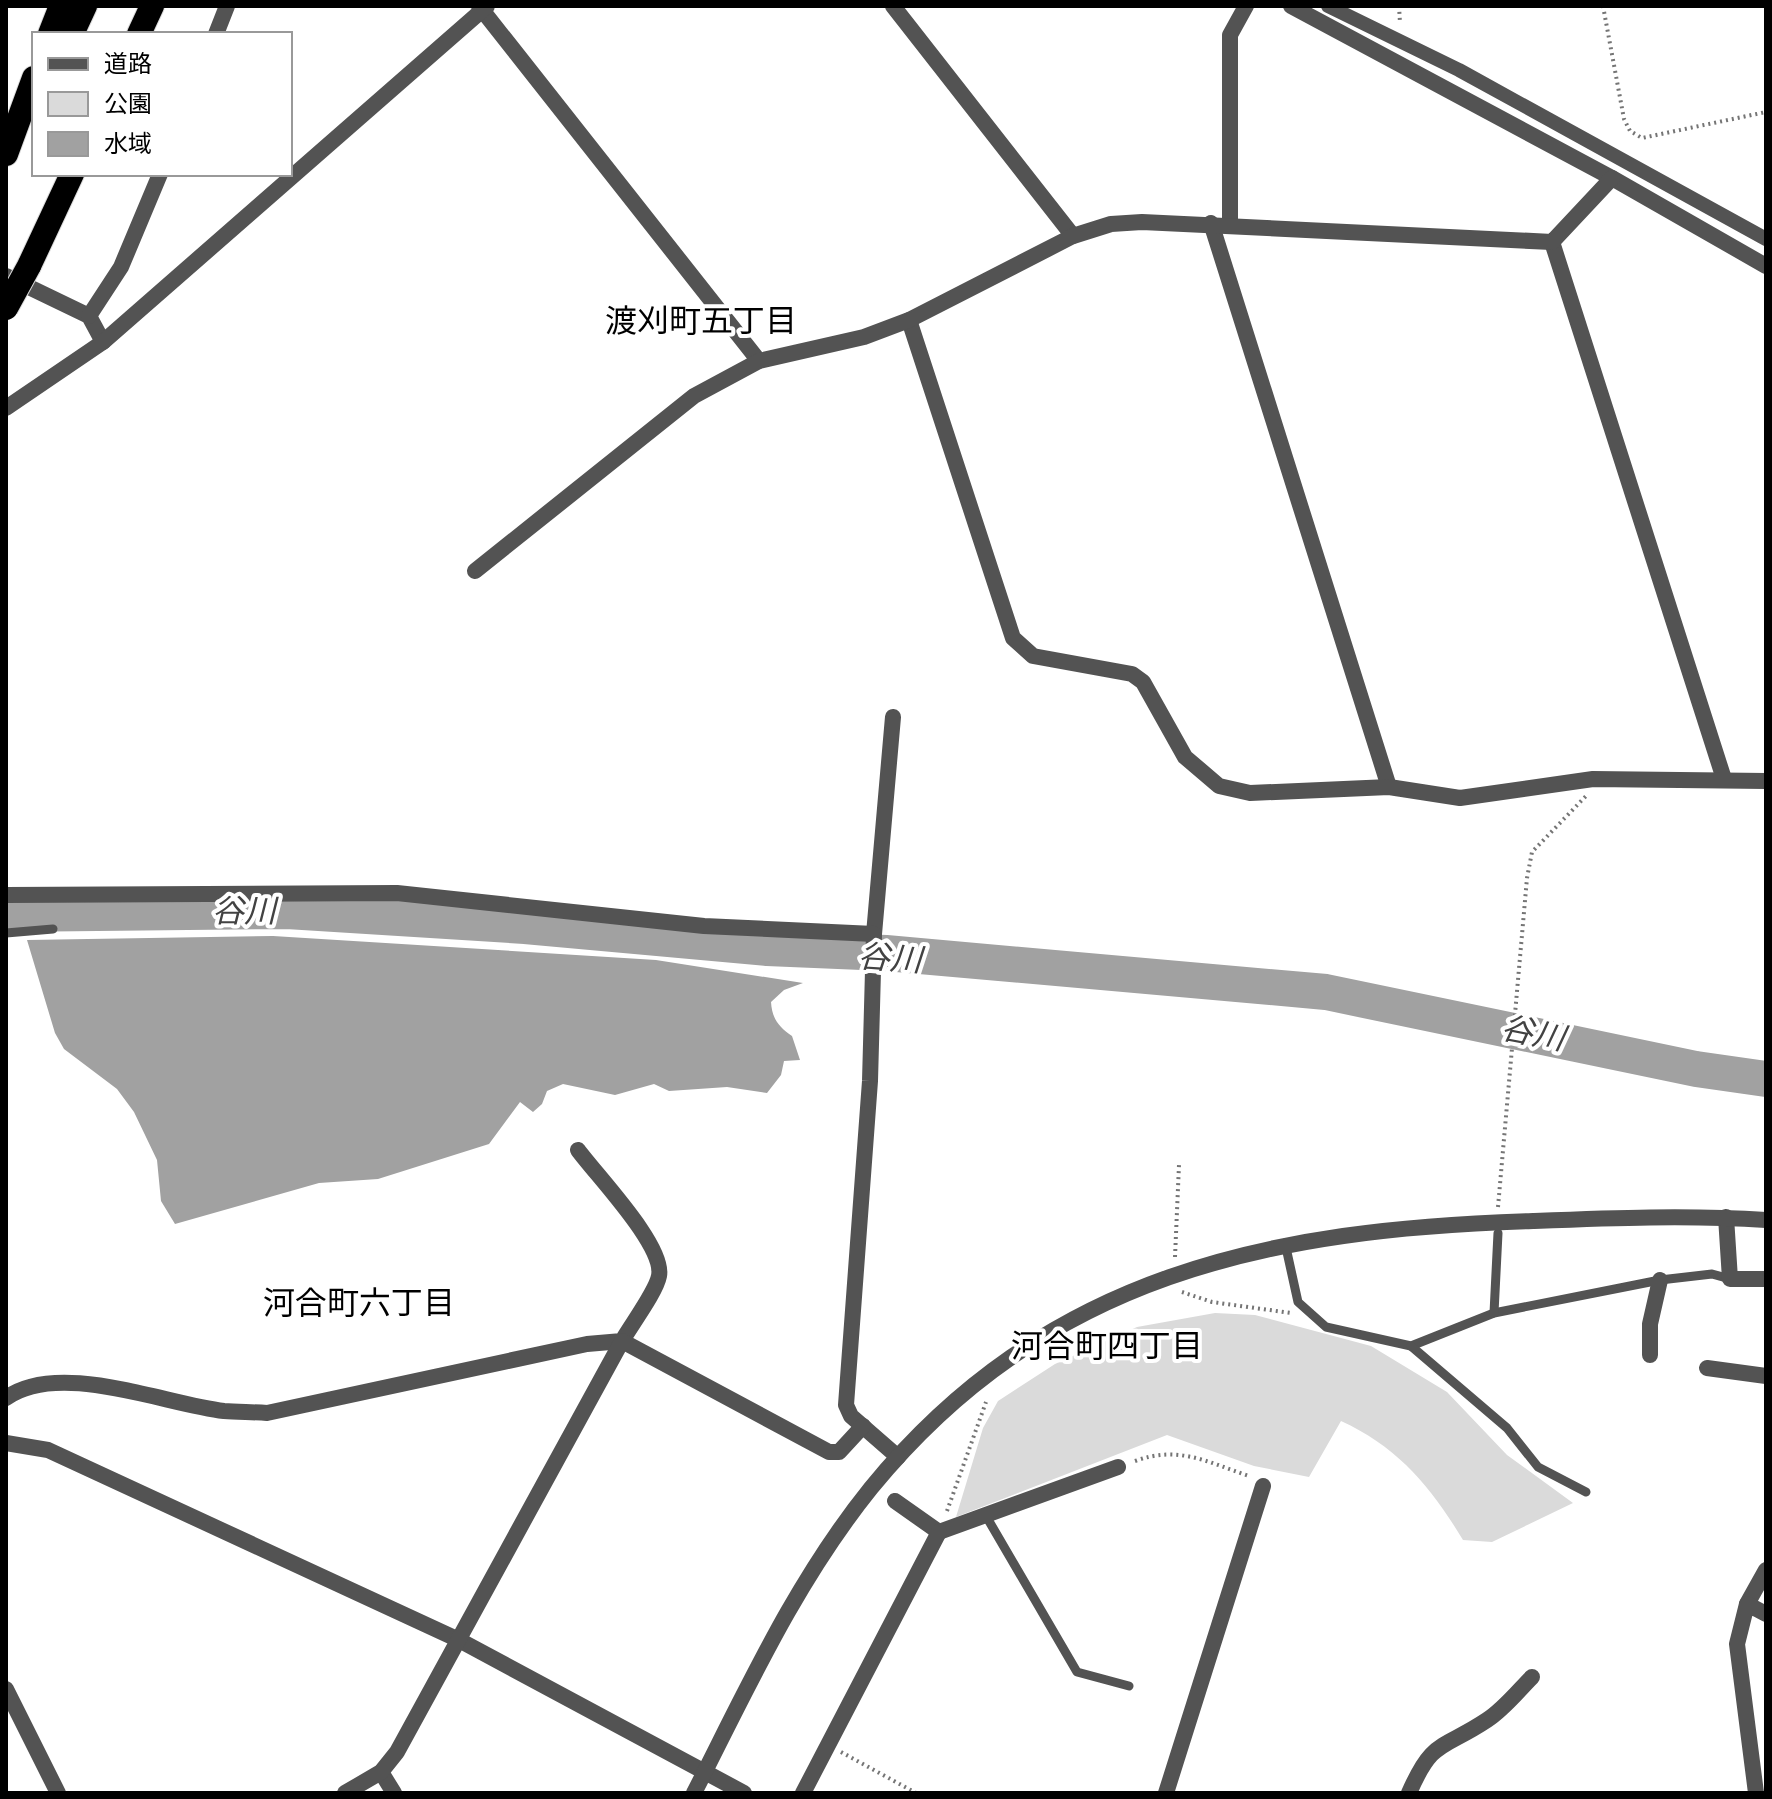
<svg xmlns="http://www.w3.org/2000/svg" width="1772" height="1799" font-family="'Titillium Web','Noto Sans JP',sans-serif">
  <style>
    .green { fill: #dadada }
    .water { fill: #a1a1a1 }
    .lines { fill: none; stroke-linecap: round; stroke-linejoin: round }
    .river { stroke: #a1a1a1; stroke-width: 36 }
    .motorway-casing { stroke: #dbdbdb; stroke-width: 26 }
    .path { stroke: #757575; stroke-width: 4; stroke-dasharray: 2 4; stroke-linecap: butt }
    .service { stroke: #535353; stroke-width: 9 }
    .pedestrian { stroke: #535353; stroke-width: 14 }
    .minor { stroke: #535353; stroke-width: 16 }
    .tertiary { stroke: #535353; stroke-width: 16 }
    .motorway { stroke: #000; stroke-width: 24 }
    .motorway-bridge-casing { stroke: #dbdbdb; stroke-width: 26; stroke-linecap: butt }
    .motorway-bridge { stroke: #000; stroke-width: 24 }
    .labels { text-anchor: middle; stroke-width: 8; stroke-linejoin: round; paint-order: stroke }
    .neighbourhood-label { font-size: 32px; fill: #000; stroke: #fff }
    .water-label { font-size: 32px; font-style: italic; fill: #424242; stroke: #fff }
  </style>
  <rect width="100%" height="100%" fill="#fff"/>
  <!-- green -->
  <path class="green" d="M1215 1313 1255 1315 1371 1346 1447 1392 1507 1455 1573 1503 1492 1542 1463 1540C1431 1487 1398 1447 1341 1421L1309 1477 1254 1466 1167 1435 956 1517 983 1428 998 1401 1055 1364 1137 1327Z"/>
  <!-- water -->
  <path class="water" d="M273 936 656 960 803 983 784 990 771 1002C772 1019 779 1027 792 1036L800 1060 784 1061 781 1075 767 1093 727 1087 669 1091 654 1084 615 1095 563 1084 547 1091 542 1104 533 1112 520 1102 489 1144 378 1179 319 1183 175 1224 161 1201 157 1160 134 1112 117 1089 64 1049 55 1033 27 940Z"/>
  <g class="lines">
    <!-- river -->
    <path class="river" d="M6 914 287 911 525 926 767 948 886 953 1326 992 1696 1069 1766 1079"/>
    <defs>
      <g id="motorway">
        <path d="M50 34 61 6"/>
        <path d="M72 34 85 6"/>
        <path d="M139 34 152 6"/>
        <path d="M6 154 34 78"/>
        <path d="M29 266 72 174"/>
      </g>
    </defs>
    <!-- motorway casing -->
    <use href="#motorway" class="motorway-casing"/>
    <!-- path -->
    <g class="path">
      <path d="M1399 6 1400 23"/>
      <path d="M1603 6 1624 119 1630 131 1642 138 1766 112"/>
      <path d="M1498 1207 1527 878 1532 852 1586 796"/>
      <path d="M1175 1257 1179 1165"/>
      <path d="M1182 1292 1212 1302 1291 1313"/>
      <path d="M1135 1461C1179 1445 1207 1462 1249 1476"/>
      <path d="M947 1511 986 1402"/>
      <path d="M841 1752 916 1793"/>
    </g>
    <!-- service -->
    <g class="service">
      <path d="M6 933 53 929"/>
      <path d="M1285 1243 1298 1302 1326 1327 1411 1346 1494 1313 1660 1280 1712 1274 1730 1279"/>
      <path d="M1494 1313 1498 1233"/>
      <path d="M1411 1346 1507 1428 1538 1467 1586 1492"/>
      <path d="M986 1516 1077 1672 1129 1686"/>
    </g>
    <!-- pedestrian -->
    <path class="pedestrian" d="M1328 6 1459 70 1766 239"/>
    <!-- minor -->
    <g class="minor">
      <path d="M479 6 759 361"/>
      <path d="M893 6 1073 236"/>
      <path d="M216 34 227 6"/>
      <path d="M1211 223 1389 787"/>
      <path d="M1230 224V35L1246 6"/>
      <path d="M1552 242 1724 779"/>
      <path d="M6 276 89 316 103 342"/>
      <path d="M89 316 121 267 160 174"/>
      <path d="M909 320 1013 638 1033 656 1132 674 1143 682 1185 757 1219 786 1250 793 1389 787 1460 798 1593 779 1766 781"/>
      <path d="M893 717 874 934 870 1081 846 1405 851 1416 898 1457"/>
      <path d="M6 895 397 893 704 926 874 934"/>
      <path d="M1726 1217 1730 1279H1766"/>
      <path d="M1650 1355V1324L1660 1280"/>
      <path d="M1707 1368 1766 1376"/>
      <path d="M6 1398C59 1360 164 1404 224 1411 238 1412 253 1412 267 1413L587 1344 622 1341C631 1325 656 1292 659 1276 665 1246 597 1176 578 1150"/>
      <path d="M6 1443 48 1450 459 1640 744 1793"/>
      <path d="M895 1501 939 1532 1118 1467"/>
      <path d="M1747 1604 1766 1570"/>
      <path d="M381 1772 394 1793"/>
      <path d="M345 1793 381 1772 397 1752 622 1341 829 1452H839L863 1426"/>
      <path d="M803 1793 939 1532"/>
      <path d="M1166 1793 1263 1486"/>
      <path d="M1409 1793C1433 1738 1442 1750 1487 1720 1504 1709 1518 1691 1532 1677"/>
      <path d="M1756 1793 1737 1644 1747 1604 1766 1614"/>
    </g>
    <!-- tertiary -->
    <g class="tertiary">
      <path d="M1291 6 1612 178 1766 266"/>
      <path d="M6 408 103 342 487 6"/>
      <path d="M475 571 694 396 759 361 864 337 909 320 1073 236 1111 224 1142 222 1552 242 1612 178"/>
      <path d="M6 1689 58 1793"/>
      <path d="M694 1793C748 1687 796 1581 871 1488 1046 1274 1270 1229 1533 1221 1611 1218 1688 1215 1766 1220"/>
    </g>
    <!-- motorway -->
    <use href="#motorway" class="motorway"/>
    <defs>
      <path id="motorway-bridge" d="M6 308 29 266"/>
    </defs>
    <!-- motorway-bridge casing -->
    <use href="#motorway-bridge" class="motorway-bridge-casing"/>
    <!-- motorway-bridge -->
    <use href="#motorway-bridge" class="motorway-bridge"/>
  </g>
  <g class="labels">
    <!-- neighbourhood labels -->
    <g class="neighbourhood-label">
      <text x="701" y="332">渡刈町五丁目</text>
      <text x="359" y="1314">河合町六丁目</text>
      <text x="1107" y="1357">河合町四丁目</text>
    </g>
    <!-- water labels -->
    <g class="water-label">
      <text x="244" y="922">谷川</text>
      <text transform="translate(890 958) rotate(4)" y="11">谷川</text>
      <text transform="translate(1533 1033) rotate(11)" y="11">谷川</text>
    </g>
  </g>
  <!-- border -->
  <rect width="1772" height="1799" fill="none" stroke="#000000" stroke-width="16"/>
  <!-- legend -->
  <rect x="32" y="32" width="260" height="144" fill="#ffffff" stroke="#999999" stroke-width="2"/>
  <rect x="48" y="58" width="40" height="12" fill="#535353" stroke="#999999" stroke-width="2"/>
  <text x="104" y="72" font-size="24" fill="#000000">道路</text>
  <rect x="48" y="92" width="40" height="24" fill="#dadada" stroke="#999999" stroke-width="2"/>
  <text x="104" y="112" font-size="24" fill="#000000">公園</text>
  <rect x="48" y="132" width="40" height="24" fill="#a1a1a1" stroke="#999999" stroke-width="2"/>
  <text x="104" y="152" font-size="24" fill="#000000">水域</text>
</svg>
